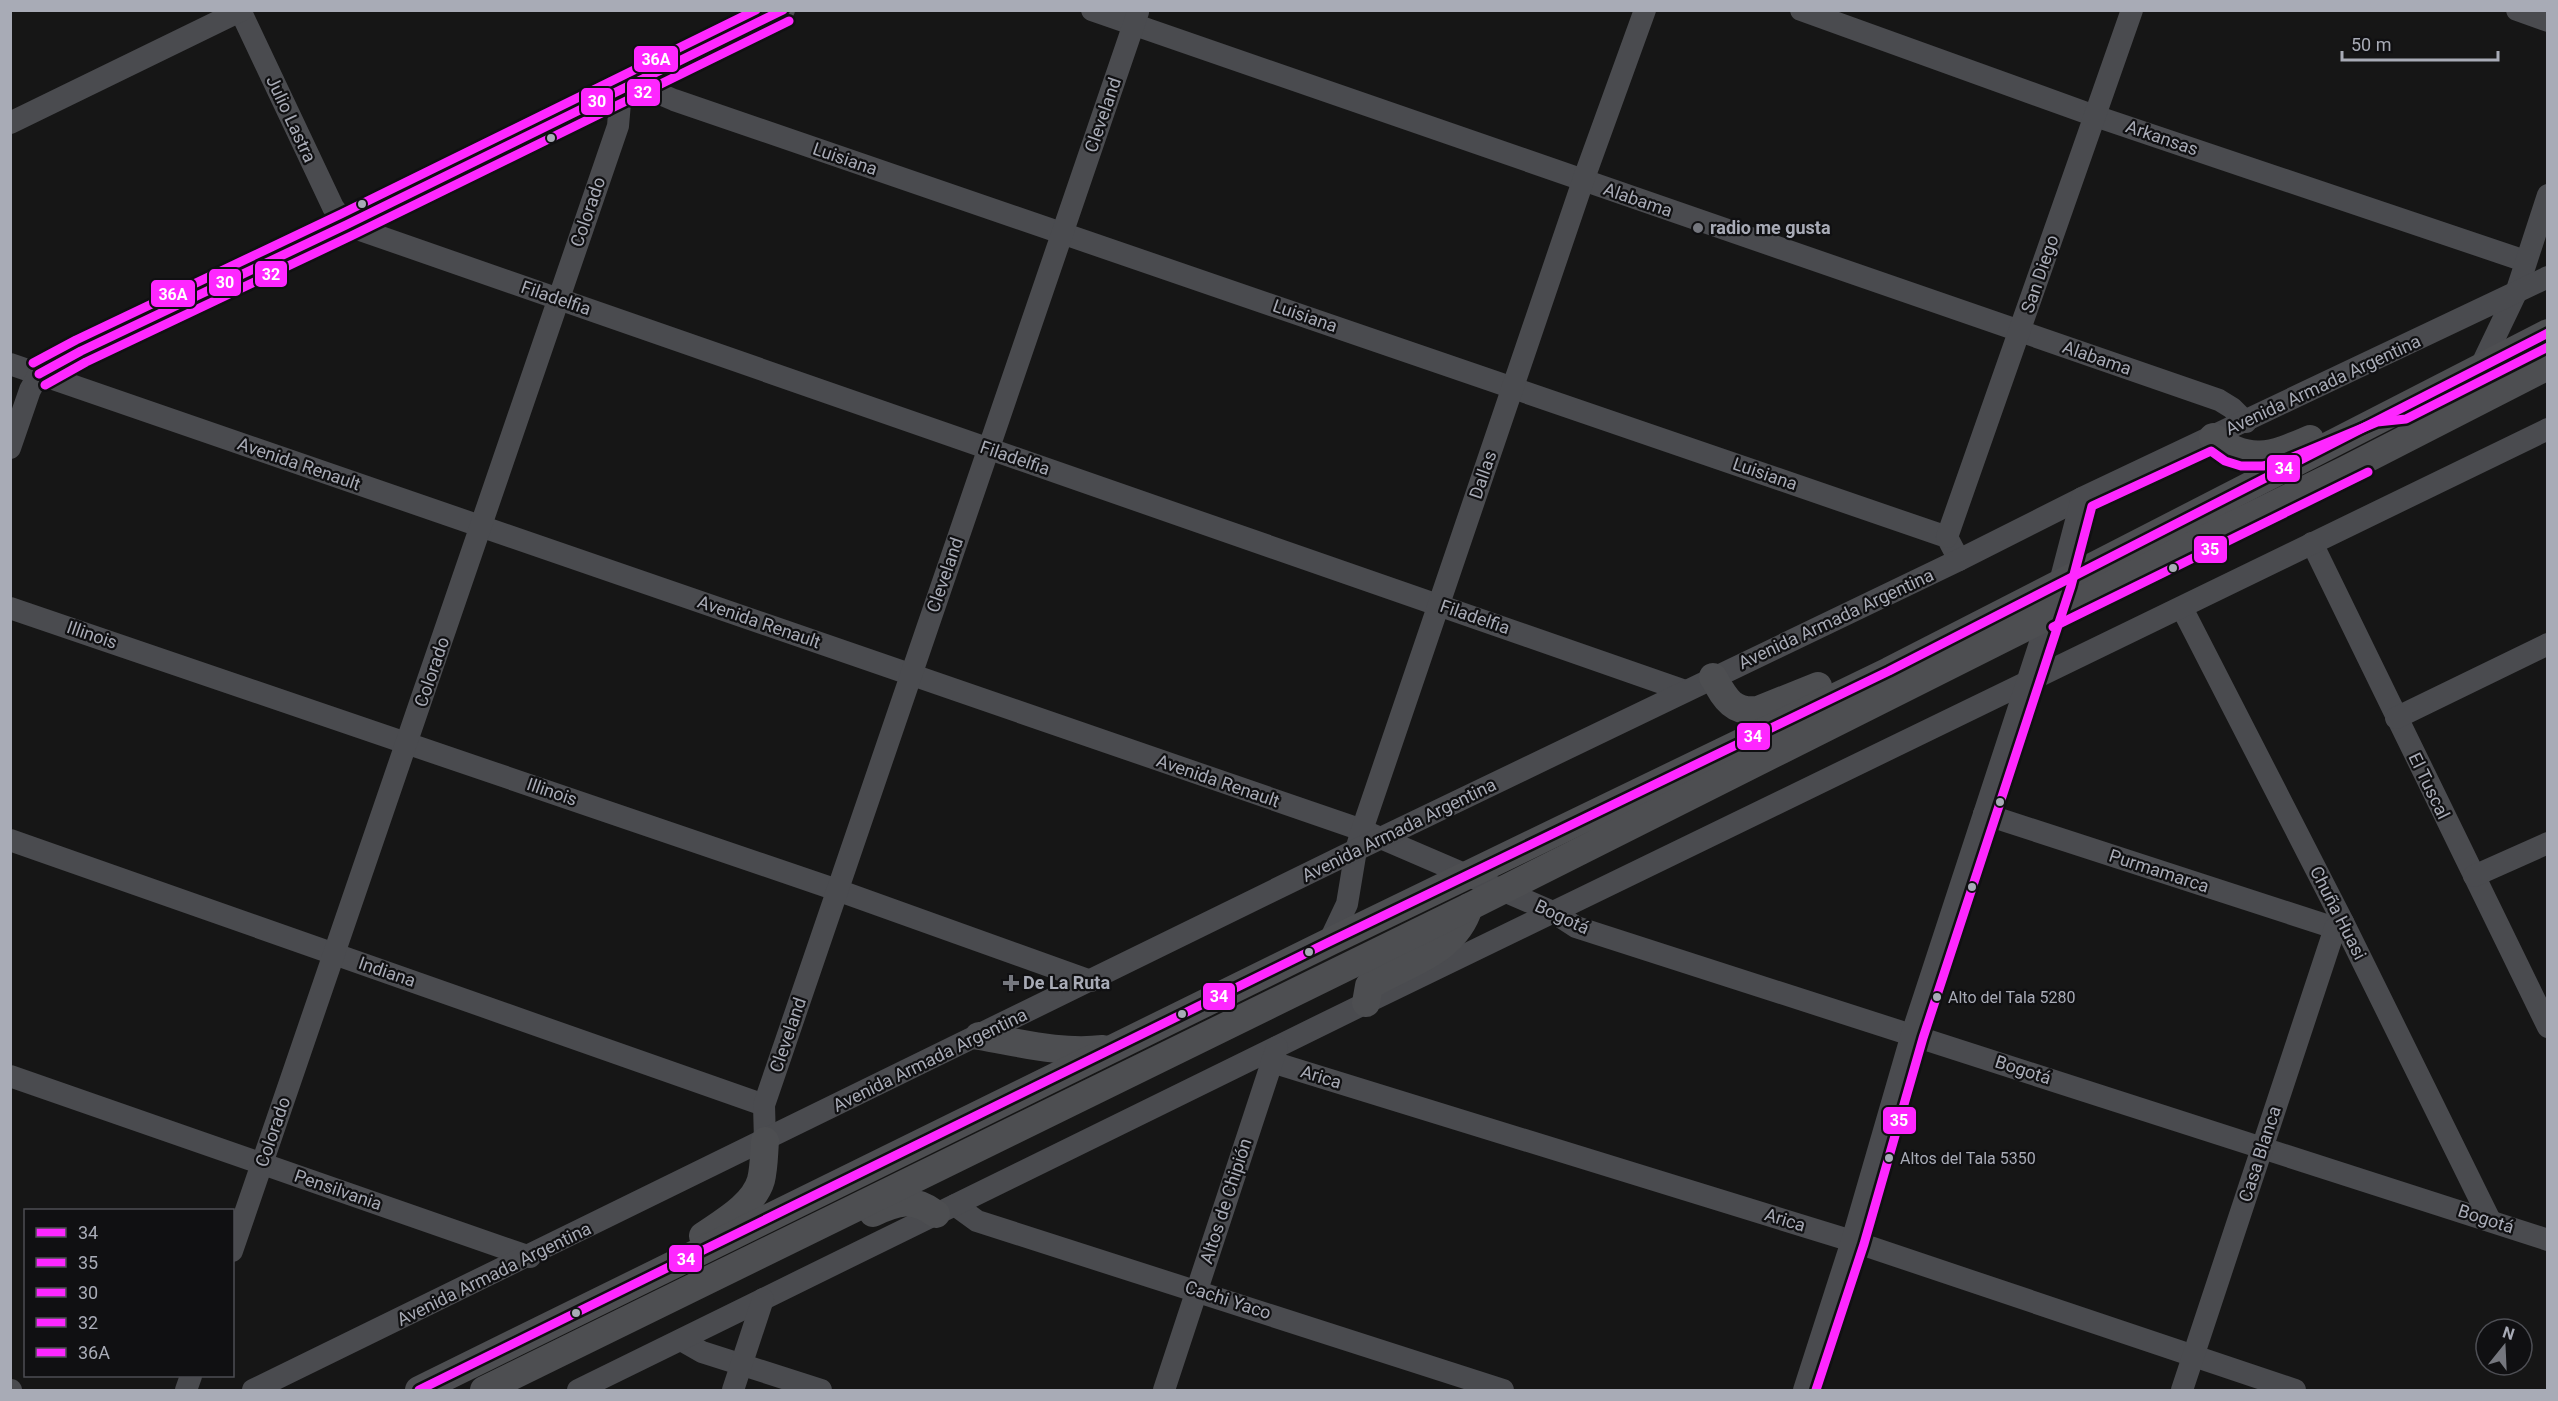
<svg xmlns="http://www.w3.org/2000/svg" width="2558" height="1401" font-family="Roboto,sans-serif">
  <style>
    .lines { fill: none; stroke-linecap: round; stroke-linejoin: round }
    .minor { stroke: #4a4b4f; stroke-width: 22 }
    .major { stroke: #4d4e51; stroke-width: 28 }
    .bus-1-casing { stroke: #101012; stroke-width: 14 }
    .bus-2-casing { stroke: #101012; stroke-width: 14 }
    .bus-3-casing { stroke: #101012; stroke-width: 14 }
    .bus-4-casing { stroke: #101012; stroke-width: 14 }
    .bus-5-casing { stroke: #101012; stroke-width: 14 }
    .bus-1 { stroke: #fe27ff; stroke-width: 9 }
    .bus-2 { stroke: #fe27ff; stroke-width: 9 }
    .bus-3 { stroke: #fe27ff; stroke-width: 9 }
    .bus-4 { stroke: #fe27ff; stroke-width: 9 }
    .bus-5 { stroke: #fe27ff; stroke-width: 9 }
    .bus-dot { fill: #a8abb6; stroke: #101012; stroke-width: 2 }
    .poi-dot { fill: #75777e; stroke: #101012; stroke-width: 2 }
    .labels { text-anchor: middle; stroke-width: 4.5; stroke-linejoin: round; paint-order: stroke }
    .bus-label { font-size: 16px; fill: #a8abb6; stroke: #101012; text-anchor: start }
    .street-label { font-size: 18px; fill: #a8abb6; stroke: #101012 }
    .poi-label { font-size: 18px; font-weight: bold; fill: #a8abb6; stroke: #101012; text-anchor: start }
    .line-badge { stroke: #101012; stroke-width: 2 }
    .badge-label { font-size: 16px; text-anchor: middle; font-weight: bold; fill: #fff }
  </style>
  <rect width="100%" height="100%" fill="#161616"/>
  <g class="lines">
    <!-- minor -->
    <g class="minor">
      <path d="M240 10 333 207 346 225 1685 691"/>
      <path d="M1092 10 2219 400 2232 408 2246 422"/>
      <path d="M1801 10 2095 116 2525 261"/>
      <path d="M2517 10 2548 21"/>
      <path d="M643 79 660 94 674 100 1947 537 1959 560"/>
      <path d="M10 123 242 10"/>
      <path d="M10 364 1362 830 1553 912 1576 927 2548 1240"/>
      <path d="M2481 366 2516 293 2548 195"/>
      <path d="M10 448 30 390 39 374 63 360 784 10"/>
      <path d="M1947 537 2132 10"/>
      <path d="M2312 543 2548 1027"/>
      <path d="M10 608 837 890 1091 981"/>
      <path d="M2182 608 2343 922 2490 1220"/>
      <path d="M2396 718 2548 644"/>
      <path d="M1984 814 2335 928"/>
      <path d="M10 840 764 1105"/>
      <path d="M2474 876 2548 843"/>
      <path d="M1329 942 1347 904 1356 850 1362 830 1583 181 1645 10"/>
      <path d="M1272 1062 1852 1241 2295 1390"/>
      <path d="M10 1076 530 1257"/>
      <path d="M765 1141 764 1105 1138 12"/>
      <path d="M955 1205 977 1221 1503 1390"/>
      <path d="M232 1251 618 126 621 91"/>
      <path d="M681 1340 702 1352 821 1390"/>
      <path d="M10 1390H11"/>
      <path d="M186 1390 191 1376"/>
      <path d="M253 1390 1356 850 1959 560 2082 498 2548 277"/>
      <path d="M578 1390 1366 1003 2548 429"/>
      <path d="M733 1390 763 1299"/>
      <path d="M1164 1390 1277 1047"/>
      <path d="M1804 1390 1852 1241 1912 1034 2060 582 2082 498"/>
      <path d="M2182 1390 2335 928 2343 922"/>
    </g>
    <!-- major -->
    <g class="major">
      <path d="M2213 437C2249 464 2271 456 2310 439"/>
      <path d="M1713 677C1725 698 1732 713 1758 710L1818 686"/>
      <path d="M1366 1003 1369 986C1406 963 1455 953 1469 907"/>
      <path d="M979 1036C1021 1043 1061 1054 1103 1049"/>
      <path d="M873 1213C898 1201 913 1197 936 1214"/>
      <path d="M703 1236C723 1222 754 1205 761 1180 764 1168 764 1154 765 1141"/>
      <path d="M419 1390 1329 942 1889 671 2548 333"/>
      <path d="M484 1390 1469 907 2048 616 2345 470 2548 366"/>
    </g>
    <defs>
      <path id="bus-1" d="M419 1390 1329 942 1889 671 2548 333"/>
      <g id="bus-2">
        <path d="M2053 627 2368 472"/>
        <path d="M1816 1390 1864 1244 1923 1038 2071 586 2092 506 2211 451 2225 461 2241 466H2263L2281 462 2377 422 2406 419 2548 347"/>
      </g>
      <path id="bus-3" d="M39 374 81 351 346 225 783 10"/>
      <path id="bus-4" d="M45 385 86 362 351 236 789 21"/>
      <path id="bus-5" d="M33 363 76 340 341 214 756 10"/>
    </defs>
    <!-- bus-1 casing -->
    <use href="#bus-1" class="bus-1-casing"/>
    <!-- bus-2 casing -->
    <use href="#bus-2" class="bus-2-casing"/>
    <!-- bus-3 casing -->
    <use href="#bus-3" class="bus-3-casing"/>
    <!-- bus-4 casing -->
    <use href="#bus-4" class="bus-4-casing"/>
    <!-- bus-5 casing -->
    <use href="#bus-5" class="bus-5-casing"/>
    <!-- bus-1 -->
    <use href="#bus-1" class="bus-1"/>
    <!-- bus-2 -->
    <use href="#bus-2" class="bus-2"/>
    <!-- bus-3 -->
    <use href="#bus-3" class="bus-3"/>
    <!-- bus-4 -->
    <use href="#bus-4" class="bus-4"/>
    <!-- bus-5 -->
    <use href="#bus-5" class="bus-5"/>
  </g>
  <!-- markers -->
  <g class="bus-dot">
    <circle cx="551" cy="138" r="5"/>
    <circle cx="362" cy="204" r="5"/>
    <circle cx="2173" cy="568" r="5"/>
    <circle cx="2000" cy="802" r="5"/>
    <circle cx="1972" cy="887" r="5"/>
    <circle cx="1309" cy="952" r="5"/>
    <circle cx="1937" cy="997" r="5"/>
    <circle cx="1182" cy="1014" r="5"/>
    <circle cx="1889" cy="1158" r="5"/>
    <circle cx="576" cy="1313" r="5"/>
  </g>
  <g class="poi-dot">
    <circle cx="1698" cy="228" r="6"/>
    <path d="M1008 974h6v6h6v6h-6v6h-6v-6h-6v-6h6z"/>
  </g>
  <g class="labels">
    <!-- bus labels -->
    <g class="bus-label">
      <text x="1948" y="1003">Alto del Tala 5280</text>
      <text x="1900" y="1164">Altos del Tala 5350</text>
    </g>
    <!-- street labels -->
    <g class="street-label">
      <text transform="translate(1103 115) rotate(-71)" y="6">Cleveland</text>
      <text transform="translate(291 119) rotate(65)" y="6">Julio Lastra</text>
      <text transform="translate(2162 138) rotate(19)" y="6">Arkansas</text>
      <text transform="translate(845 159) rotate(19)" y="6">Luisiana</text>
      <text transform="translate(1638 200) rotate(19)" y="6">Alabama</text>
      <text transform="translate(588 212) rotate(-71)" y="6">Colorado</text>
      <text transform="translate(2040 274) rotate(-71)" y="6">San Diego</text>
      <text transform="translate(556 298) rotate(19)" y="6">Filadelfia</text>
      <text transform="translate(1305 316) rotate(19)" y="6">Luisiana</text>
      <text transform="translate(2097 358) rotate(19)" y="6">Alabama</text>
      <text transform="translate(2323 385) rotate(-25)" y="6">Avenida Armada Argentina</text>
      <text transform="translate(1015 458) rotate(19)" y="6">Filadelfia</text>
      <text transform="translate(299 464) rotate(19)" y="6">Avenida Renault</text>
      <text transform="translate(1765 474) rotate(19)" y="6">Luisiana</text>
      <text transform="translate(1483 475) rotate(-71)" y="6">Dallas</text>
      <text transform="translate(945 575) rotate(-71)" y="6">Cleveland</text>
      <text transform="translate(1475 617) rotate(19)" y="6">Filadelfia</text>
      <text transform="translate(1836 619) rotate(-25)" y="6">Avenida Armada Argentina</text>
      <text transform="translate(759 622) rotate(19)" y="6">Avenida Renault</text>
      <text transform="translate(92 635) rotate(19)" y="6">Illinois</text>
      <text transform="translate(432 672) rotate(-71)" y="6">Colorado</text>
      <text transform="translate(1218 781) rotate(19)" y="6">Avenida Renault</text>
      <text transform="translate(2429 786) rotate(64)" y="6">El Tuscal</text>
      <text transform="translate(552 792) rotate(19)" y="6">Illinois</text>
      <text transform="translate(1399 830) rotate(-26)" y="6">Avenida Armada Argentina</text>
      <text transform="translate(2159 871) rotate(18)" y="6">Purmamarca</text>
      <text transform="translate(2338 913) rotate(63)" y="6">Chuña Huasi</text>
      <text transform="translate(1562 917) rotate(25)" y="6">Bogotá</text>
      <text transform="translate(387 972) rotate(19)" y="6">Indiana</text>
      <text transform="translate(788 1035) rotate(-71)" y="6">Cleveland</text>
      <text transform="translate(930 1060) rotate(-26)" y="6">Avenida Armada Argentina</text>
      <text transform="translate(2023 1070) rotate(18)" y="6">Bogotá</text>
      <text transform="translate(1321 1077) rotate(17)" y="6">Arica</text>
      <text transform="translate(273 1132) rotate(-71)" y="6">Colorado</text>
      <text transform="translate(2260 1154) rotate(-72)" y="6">Casa Blanca</text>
      <text transform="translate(338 1190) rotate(19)" y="6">Pensilvania</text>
      <text transform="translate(1226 1201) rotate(-72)" y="6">Altos de Chipión</text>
      <text transform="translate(2486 1219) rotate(18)" y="6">Bogotá</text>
      <text transform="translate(1785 1220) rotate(17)" y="6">Arica</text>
      <text transform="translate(494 1274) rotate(-26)" y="6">Avenida Armada Argentina</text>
      <text transform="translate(1228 1300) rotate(18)" y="6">Cachi Yaco</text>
    </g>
    <!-- poi labels -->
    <g class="poi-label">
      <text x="1710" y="234">radio me gusta</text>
      <text x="1023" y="989">De La Ruta</text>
    </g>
  </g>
  <g class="line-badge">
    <rect x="633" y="45" width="46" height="28" rx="6" fill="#fe27ff"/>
    <rect x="626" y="78" width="35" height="29" rx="6" fill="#fe27ff"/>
    <rect x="580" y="87" width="34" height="29" rx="6" fill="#fe27ff"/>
    <rect x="254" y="260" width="34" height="28" rx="6" fill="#fe27ff"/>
    <rect x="208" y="268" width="34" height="29" rx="6" fill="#fe27ff"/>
    <rect x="150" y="279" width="46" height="29" rx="6" fill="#fe27ff"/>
    <rect x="2266" y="454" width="35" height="29" rx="6" fill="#fe27ff"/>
    <rect x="2193" y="535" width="35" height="29" rx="6" fill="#fe27ff"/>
    <rect x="1736" y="722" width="35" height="29" rx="6" fill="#fe27ff"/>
    <rect x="1202" y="982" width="34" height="29" rx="6" fill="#fe27ff"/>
    <rect x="1882" y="1106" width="35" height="29" rx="6" fill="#fe27ff"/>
    <rect x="668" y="1244" width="35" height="29" rx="6" fill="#fe27ff"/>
  </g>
  <g class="badge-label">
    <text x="656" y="65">36A</text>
    <text x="643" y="98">32</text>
    <text x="597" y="107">30</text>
    <text x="271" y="280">32</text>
    <text x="225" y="288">30</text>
    <text x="173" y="300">36A</text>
    <text x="2284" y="474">34</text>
    <text x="2210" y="555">35</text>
    <text x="1753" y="742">34</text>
    <text x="1219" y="1002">34</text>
    <text x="1899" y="1126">35</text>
    <text x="686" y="1265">34</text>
  </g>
  <!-- border -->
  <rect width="2558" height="1401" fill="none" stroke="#a8abb6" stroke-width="24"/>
  <!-- legend -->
  <rect x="24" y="1209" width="210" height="168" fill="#101012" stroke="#4d4e54" stroke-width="1.5"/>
  <rect x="36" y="1228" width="30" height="9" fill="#fe27ff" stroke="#4d4e54" stroke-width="1.5"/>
  <text x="78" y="1239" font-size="18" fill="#a8abb6">34</text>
  <rect x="36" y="1258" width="30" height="9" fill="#fe27ff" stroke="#4d4e54" stroke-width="1.5"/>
  <text x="78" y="1269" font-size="18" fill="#a8abb6">35</text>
  <rect x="36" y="1288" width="30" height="9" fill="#fe27ff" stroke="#4d4e54" stroke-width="1.5"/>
  <text x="78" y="1299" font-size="18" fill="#a8abb6">30</text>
  <rect x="36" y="1318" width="30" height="9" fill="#fe27ff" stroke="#4d4e54" stroke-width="1.5"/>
  <text x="78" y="1329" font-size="18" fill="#a8abb6">32</text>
  <rect x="36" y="1348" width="30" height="9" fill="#fe27ff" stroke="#4d4e54" stroke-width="1.5"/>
  <text x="78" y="1359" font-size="18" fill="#a8abb6">36A</text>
  <!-- north arrow -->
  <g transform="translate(2504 1347) rotate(18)"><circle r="28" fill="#101012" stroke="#4d4e54" stroke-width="1.5"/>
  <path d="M0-4.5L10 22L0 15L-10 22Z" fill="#75777e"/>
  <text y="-9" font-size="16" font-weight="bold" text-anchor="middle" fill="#a8abb6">N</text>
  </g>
  <!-- scale -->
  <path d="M2342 51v9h156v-9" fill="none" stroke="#a8abb6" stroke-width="3"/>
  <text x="2351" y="51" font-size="18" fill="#a8abb6" stroke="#101012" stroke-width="4.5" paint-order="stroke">50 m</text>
</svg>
